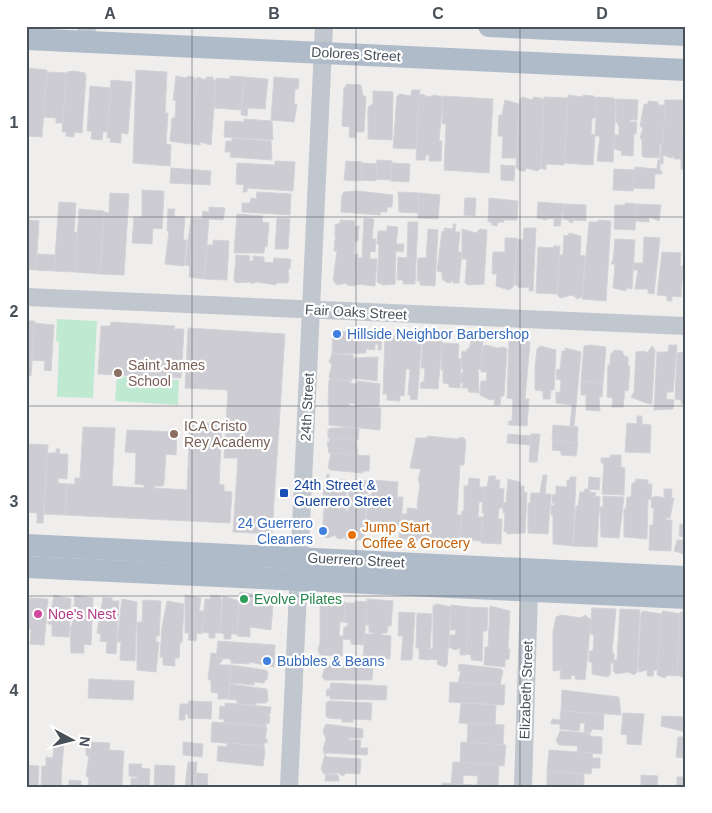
<svg xmlns="http://www.w3.org/2000/svg" width="712" height="813" font-family="Helvetica,sans-serif">
  <style>
    .green { fill: #c0e9d2 }
    .building { fill: #ccccd2; stroke: #d2d3d8 }
    .lines { fill: none; stroke-linecap: round; stroke-linejoin: round }
    .minor { stroke: #c0c7ce; stroke-width: 18 }
    .major { stroke: #b0bbc9; stroke-width: 22 }
    .grid { fill: none; stroke: #485059; stroke-width: 1; stroke-opacity: 0.55 }
    .shop-dot { fill: #3f7fe0; stroke: #fff; stroke-width: 2 }
    .education-dot { fill: #8d6e63; stroke: #fff; stroke-width: 2 }
    .transit-dot { fill: #1a4fb4; stroke: #fff; stroke-width: 2 }
    .food-dot { fill: #e8710a; stroke: #fff; stroke-width: 2 }
    .leisure-dot { fill: #2e9e5b; stroke: #fff; stroke-width: 2 }
    .hotel-dot { fill: #d1479c; stroke: #fff; stroke-width: 2 }
    .labels { text-anchor: middle; stroke-width: 4.5; stroke-linejoin: round; paint-order: stroke }
    .street-label { font-size: 14px; fill: #485059; stroke: #fff }
    .shop-label { font-size: 14px; fill: #366cbe; stroke: #fff; text-anchor: start }
    .education-label { font-size: 14px; fill: #785e54; stroke: #fff; text-anchor: start }
    .transit-label { font-size: 14px; fill: #164399; stroke: #fff; text-anchor: start }
    .food-label { font-size: 14px; fill: #c56008; stroke: #fff; text-anchor: start }
    .leisure-label { font-size: 14px; fill: #27864d; stroke: #fff; text-anchor: start }
    .hotel-label { font-size: 14px; fill: #b23c85; stroke: #fff; text-anchor: start }
    .neatline { fill: none; stroke: #485059; stroke-width: 2 }
    .grid-label { font-size: 16px; text-anchor: middle; font-weight: bold; fill: #485059 }
  </style>
  <rect width="100%" height="100%" fill="#f0eeed"/>
  <!-- green -->
  <g class="green">
    <path d="M57 319 97 321 93 398 57 397 59 342 56 341Z"/>
    <path d="M117 376 179 380 178 405 115 401Z"/>
  </g>
  <!-- building -->
  <g class="building">
    <path d="M27 68 47 70 42 137 27 136 28 110H26V100L29 96 26 94Z"/>
    <path d="M136 70 167 72 165 113H168L166 144 171 145 170 166 133 163Z"/>
    <path d="M74 71 85 73 86 76 82 133 74 132V137L66 136V132H62L66 75 67 72Z"/>
    <path d="M47 72 66 73 63 123H56V118L43 117Z"/>
    <path d="M176 76 187 78V76L194 77V79H197L193 143 189 144 170 141 172 118H175L176 101 173 100Z"/>
    <path d="M230 76 244 77 241 110 214 108 216 78 230 79Z"/>
    <path d="M197 77 206 80V77H213V80H216L211 145 200 142V145L192 144Z"/>
    <path d="M244 77 268 79 265 109 248 108 247 116 241 115Z"/>
    <path d="M274 77 299 79 298 89H295L294 104H297L294 122 271 120Z"/>
    <path d="M111 80 132 82 128 134 121 133V143L110 142 111 138H107Z"/>
    <path d="M346 84 361 85 363 96H366L364 132H356V138L349 137 350 127 342 126 344 87H346Z"/>
    <path d="M90 86 111 88 107 132H103L102 140 91 139 92 131H87Z"/>
    <path d="M412 90H420L416 149 393 148 397 96 400 94 411 96Z"/>
    <path d="M373 91 393 92 392 140 368 139V107L373 104Z"/>
    <path d="M422 94 429 97 434 95 443 97 439 141H442L441 161H429V155H426L425 160H416L419 96Z"/>
    <path d="M568 95 583 97V95L593 96 597 98 596 118H592L591 134 595 135 593 165 564 163Z"/>
    <path d="M443 96 493 99 489 173 444 170 446 124H442Z"/>
    <path d="M523 97 532 100 534 97 540 98 544 100 541 168 537 171 526 168 525 171H520L516 167 520 99Z"/>
    <path d="M544 97 568 98 564 165 546 164V170L541 168Z"/>
    <path d="M597 97 613 98 616 100 613 162 597 161 600 136H595Z"/>
    <path d="M616 99 638 100 637 120H630V122H637L636 134H634L633 156 621 155 622 151 614 149 615 135H619V126L616 121Z"/>
    <path d="M505 100 519 104 516 158H502L503 136H498L499 115H502Z"/>
    <path d="M665 100H686V123L683 122 682 136H685L683 169H681V159H674V156L671 158 663 155V164L660 163Z"/>
    <path d="M648 101 658 102V105H665L663 142 660 145 659 158 643 157 642 154V140L640 138 643 128 640 126 641 121 644 104H648Z"/>
    <path d="M244 119 272 121 273 140 224 137 225 121 244 122Z"/>
    <path d="M232 138 271 141 272 160 230 157 231 152H225L226 141H232Z"/>
    <path d="M377 160 392 161 391 180 376 179Z"/>
    <path d="M658 160H660V170L662 171V174H655L654 189 633 188 635 167 657 169Z"/>
    <path d="M275 161 295 162 293 191 247 188V192H243L244 185 236 184 237 163 275 165Z"/>
    <path d="M346 161 362 162 361 181 344 180Z"/>
    <path d="M362 163 377 164 376 181 361 180Z"/>
    <path d="M392 163 410 164 409 182 391 181Z"/>
    <path d="M501 165 515 166 514 181 501 180Z"/>
    <path d="M171 168 211 171 210 185 170 183Z"/>
    <path d="M614 169 635 170 633 191 613 190Z"/>
    <path d="M142 190 164 191 162 229 153 228 152 244 132 243 134 217H142Z"/>
    <path d="M358 191 393 195 392 207H387V212H381L380 215 341 212 342 195 344 192Z"/>
    <path d="M257 192 291 194 290 215 242 212V203H250L251 198 256 199Z"/>
    <path d="M398 192 419 193 418 213 399 212Z"/>
    <path d="M110 193 129 194 124 275 100 274 104 212 109 213Z"/>
    <path d="M419 193 440 195 438 219 418 218Z"/>
    <path d="M465 198H476L475 216 464 215Z"/>
    <path d="M489 198 518 201 517 220H504V222H498L497 226 492 225 491 222H488Z"/>
    <path d="M59 202 76 203 74 232 78 233 75 272 54 271Z"/>
    <path d="M538 202 564 204 560 226H554V219L547 218V220L537 218Z"/>
    <path d="M625 203 636 204 635 230 614 229 615 205H625Z"/>
    <path d="M564 204 586 205V221L573 220V223L569 222V220L563 219Z"/>
    <path d="M636 204 661 205 659 221 649 217V222L635 221Z"/>
    <path d="M209 207 225 208 223 220 209 219 204 279 189 277 190 266 185 265 191 218 202 219 203 211 209 212Z"/>
    <path d="M79 209 104 211 100 274 75 272Z"/>
    <path d="M168 209H175L174 216 185 217 183 240H187L184 266 165 264 169 231H167Z"/>
    <path d="M237 214 263 216 262 222 269 223 267 247 265 246 264 253H234Z"/>
    <path d="M26 217 29 218V220L39 221 36 270 26 269Z"/>
    <path d="M277 218 290 219 288 249H275Z"/>
    <path d="M364 218 374 219 372 239H376L375 252 370 251V259H377L375 286 356 284 358 258H362Z"/>
    <path d="M340 220 355 221 354 226H359L358 241H355L354 254H358L356 286 347 285V283L337 285 333 280 337 251H334L335 239H337L335 237V225L340 223Z"/>
    <path d="M598 220 611 221 606 301 582 299 589 222H598Z"/>
    <path d="M408 222H418L415 284H403V280H397L398 257 407 258Z"/>
    <path d="M453 224H456L455 232H460L458 252H462L459 283H453L452 280 450 283 446 282 442 279V272L437 271 442 231 444 232V228L453 229Z"/>
    <path d="M387 226 398 227 396 244H404L403 252 396 251 395 284 383 285 377 282 379 245 377 244 378 231H387Z"/>
    <path d="M524 228H536L533 291H529V287L519 288 515 284 517 239 523 240Z"/>
    <path d="M428 229 438 230 435 286 420 285V281H417L418 258H426Z"/>
    <path d="M462 229 476 233 480 229 487 230 484 284 468 285 465 283 467 259H462Z"/>
    <path d="M569 233 581 236 580 255 585 256 582 296 578 299 572 295 560 298 557 294 559 255H563L564 235 568 236Z"/>
    <path d="M644 237 660 238 654 294 648 293V289H635L638 270H633L634 263H643Z"/>
    <path d="M505 238H517L514 286 509 290 496 286 497 274H492L493 252H505Z"/>
    <path d="M615 239 635 240 632 289 626 288V291L613 288 615 264H611L613 260Z"/>
    <path d="M213 240 229 241 227 280 204 279 207 245H213Z"/>
    <path d="M554 246H560L557 294 536 293 538 247 553 248Z"/>
    <path d="M662 252 681 253 680 266H683L681 297 672 296V301H667V296L657 295Z"/>
    <path d="M37 254 55 255 54 271 36 270Z"/>
    <path d="M236 255 250 256 249 261H253V256L264 257V262L273 263 274 258 289 259 291 260 290 269H288L289 281 287 283H276V285L257 282 251 284V282L236 283 234 280Z"/>
    <path d="M26 321H35L31 376H26Z"/>
    <path d="M111 322 175 326 174 329H184L181 378 98 374 101 326H110Z"/>
    <path d="M34 323 54 325 51 371 44 370 45 361 32 360Z"/>
    <path d="M188 328 285 334 272 534 233 532 238 458H224L228 390 185 388Z"/>
    <path d="M333 331 382 335 381 350H378V344H375V350L366 349V353L332 354Z"/>
    <path d="M392 335 401 336V339L417 340 418 337H422L417 400 410 399 411 395H408L410 369H406L404 396 400 395V401L387 400V394H383L385 338H392Z"/>
    <path d="M472 338 483 339 482 370 478 369 479 393 469 392 468 388H462L463 383H460L461 373H463V369L461 368 462 351 466 352 467 349H469Z"/>
    <path d="M423 340 442 341 438 389 420 388 421 382H424L425 368H421Z"/>
    <path d="M519 340 530 342 525 399H529L527 426 508 425 509 421H512L513 399 507 398 509 341Z"/>
    <path d="M442 343 459 344 458 358 461 359 460 388 449 387V384L443 383V370H441Z"/>
    <path d="M486 345 497 348 504 347 507 349 504 396H501L500 405H494L495 399 490 400 480 395 481 381H486L487 372H481L483 347Z"/>
    <path d="M590 345 606 347 603 383 581 381 584 346Z"/>
    <path d="M669 345H677L673 392H667L666 399 674 400 673 409 654 410 657 352H668Z"/>
    <path d="M540 346 556 350 554 390H551L550 399H543V391L535 390V367L537 349Z"/>
    <path d="M652 346 655 350 652 400V404L646 403 631 397 634 392 636 352 644 351 647 353Z"/>
    <path d="M565 348 581 352 574 427H570L572 405 556 403V392L560 393 561 380 556 379 557 369 560 370 562 351H565Z"/>
    <path d="M614 350 622 351 624 356 628 357V366H630L628 391 625 390 623 407H612L613 398 607 397 608 365H610L611 353H613Z"/>
    <path d="M686 352V404H681V400L675 399 677 353Z"/>
    <path d="M332 354 353 355V358L378 357 377 381 352 378V381L331 380 329 377 332 364 329 362Z"/>
    <path d="M329 380 350 381V383L356 384 358 381 380 384 379 406 357 407 355 404 349 403V406L328 405Z"/>
    <path d="M581 381 603 383 602 397 599 396 600 411 586 410V395H581Z"/>
    <path d="M329 405 381 408 380 430 329 425Z"/>
    <path d="M637 416H642V424L651 425 650 453 625 452 627 423 637 424Z"/>
    <path d="M190 422 222 424 219 484 224 485V491L232 492 230 523 65 515 67 484H75V478H80L83 427 115 428 112 486 144 488V485L135 484 136 453 125 452 127 430 177 432 176 455 166 454 164 483 163 486H155L154 488 187 490Z"/>
    <path d="M553 425 578 427 577 443 552 441Z"/>
    <path d="M343 426 359 429 358 440 328 438V430L331 428H343Z"/>
    <path d="M508 434 531 436 530 445 507 443Z"/>
    <path d="M531 434H540L537 462H529Z"/>
    <path d="M428 436 457 439 462 437 466 440 464 465H460L457 515H462L460 540 457 543 451 540 441 543 433 542 432 539 422 541 418 538 417 541 399 538 401 514H407V508L418 509 417 505 420 485 418 479 421 469 410 468 416 438H426Z"/>
    <path d="M330 438 356 439 358 455 329 453 327 442H329Z"/>
    <path d="M553 441 578 443 576 456 561 455V451L552 450Z"/>
    <path d="M28 444 48 445 43 523H37V513L26 512Z"/>
    <path d="M56 449H60L59 454H68L67 479 58 478V483L67 484 65 515 44 514 47 453H56Z"/>
    <path d="M331 453 370 456 369 471H363V473L330 470 328 467Z"/>
    <path d="M610 455H621V467L625 468 624 495 602 494 604 463H601V458H610Z"/>
    <path d="M327 474H329V479L345 480V485H347L346 511H348L349 487 354 486V480L368 481 364 540H356V537L354 539H345V536L342 539 337 538 335 535 328 538 322 536 325 496H323L324 485 326 486Z"/>
    <path d="M543 475H547L545 494H551L548 534 528 533V503L530 504 531 493H540Z"/>
    <path d="M489 476H496L495 480H500L499 488 504 489 503 508H499L498 519H502L501 544 481 543 483 517 485 513H482L484 487H487Z"/>
    <path d="M570 477H576L573 546 553 544V515H551V505L554 506V503H552V495L556 494V486L567 487V480H570Z"/>
    <path d="M589 477 600 478 599 490 588 489Z"/>
    <path d="M469 478 480 479 479 487H484L483 502H479L478 517H483L481 541 460 540 462 511H464V486H468Z"/>
    <path d="M508 479 520 482V486H524V492L527 493 525 533 507 534V532L504 531 505 513H503V502L506 503Z"/>
    <path d="M636 479 648 480V484H652L651 500 648 499 647 539 624 537V509H626L627 497H631L632 483H635Z"/>
    <path d="M372 480 398 482 397 497H403L401 525 392 527 389 524 388 533H378V523L374 526 366 523 368 495H372Z"/>
    <path d="M585 489H590V492L596 493 595 496 600 497 597 547 573 546 576 506H578L580 492H584Z"/>
    <path d="M664 489H672L671 498H674L670 518H666V520H672L671 551 649 550 650 525H653L654 508H651L652 498 655 496 664 498Z"/>
    <path d="M603 496 624 497 619 538 601 537 600 507H603Z"/>
    <path d="M680 524 686 525V538L679 536Z"/>
    <path d="M677 540H686L684 554 674 551Z"/>
    <path d="M240 592 266 596 269 593 276 597 273 604 271 630 250 627V637L237 636Z"/>
    <path d="M54 595 71 599 69 637 52 636V624H48V611H51Z"/>
    <path d="M75 595 93 598 91 645 84 644V653H71L70 626H72Z"/>
    <path d="M185 595 201 598 199 611H204L202 634 197 633 196 641 188 640 189 633H185Z"/>
    <path d="M211 595 221 596 220 599H222L220 633H215V638H209V633L202 632 205 599H210Z"/>
    <path d="M223 596 239 601 237 634H231V639H224V634L220 633Z"/>
    <path d="M103 597 112 598V601H119L116 654 106 653 107 642 100 641 101 634 97 633Z"/>
    <path d="M29 598 48 599 44 645 30 644 31 629H27Z"/>
    <path d="M122 599 137 602 135 661 120 660 121 642H117Z"/>
    <path d="M326 599 336 602 342 600 345 602 344 622H340L339 636H343L342 656 320 655 318 649 320 643V606L322 601Z"/>
    <path d="M367 599 393 601 391 626H388L387 633H382V635L391 636 390 659 363 657 365 634H374V633L369 632V625H365Z"/>
    <path d="M143 600 161 601 159 636H156V642H159L156 672 137 670V622H142Z"/>
    <path d="M167 601 184 604 182 643 180 642 179 658H175V666L163 665V657H160L162 627Z"/>
    <path d="M355 601 367 602 364 645 351 644V640L343 639 344 627H347L348 623 344 622 345 603H355Z"/>
    <path d="M437 604 451 607 447 665 445 667 437 664 438 660 429 659 430 649H433V606Z"/>
    <path d="M451 605 469 607 466 655H460V648L455 650 449 647V635H455L456 630H450Z"/>
    <path d="M490 606 510 611 508 649H510L509 659 505 660V667L484 665 485 647H488Z"/>
    <path d="M469 607 488 608 487 631H483L482 661 471 660V655L466 654Z"/>
    <path d="M592 608 616 609 612 653H614V663H611L610 675 607 677 592 674V662H589V651H593L594 636 590 633Z"/>
    <path d="M620 609 640 610 637 672 634 675 628 672 616 674 613 671 614 660H617Z"/>
    <path d="M643 611 661 614 658 670H654L653 676H647V670L639 672 638 669 641 613Z"/>
    <path d="M663 611 680 614 677 676 667 675 665 678 657 675 661 614Z"/>
    <path d="M399 612 415 613 412 660H401L403 636H398Z"/>
    <path d="M680 612H686L685 678 677 675Z"/>
    <path d="M417 613 432 614 430 649 427 648 430 650 429 660 419 659V648H416Z"/>
    <path d="M562 615 581 618 585 615 591 620 585 680 575 679 576 676 571 675V679H560L561 670 553 671V632L556 617Z"/>
    <path d="M218 641 275 645 274 667 249 662V664L231 663V659L216 658Z"/>
    <path d="M211 653 217 654 216 658 223 659 219 665H231L228 699H218V693L211 692V681L208 679Z"/>
    <path d="M326 664 373 667 372 680H325L322 677Z"/>
    <path d="M459 664 501 669 503 671 500 685 458 683 461 671H458Z"/>
    <path d="M231 665 265 670 268 672 267 680H265L264 683 254 682V685L230 683Z"/>
    <path d="M89 679 134 681 133 700 88 698Z"/>
    <path d="M450 682 505 685 504 705 449 702Z"/>
    <path d="M331 683 387 686 386 700 330 699V696H326L327 689H330Z"/>
    <path d="M230 684 267 689 268 700 266 703H256V705L237 704V700L228 699Z"/>
    <path d="M562 690 619 697 621 715 561 711Z"/>
    <path d="M189 701 212 702 211 719 188 718V714H185V720H179L180 704H188Z"/>
    <path d="M329 701 372 703 371 720 353 719V722H342V719L328 718 326 716V703Z"/>
    <path d="M225 703 271 707 270 714 267 716H270L269 724 266 723V726L224 723V719H219L220 706 225 707Z"/>
    <path d="M461 703 496 705 495 725 459 723Z"/>
    <path d="M561 711 604 714 603 730 592 729 591 732H584L585 723H580L579 731 560 729V724H551L552 719 560 720Z"/>
    <path d="M623 713 644 714 641 745 627 744V735L621 734Z"/>
    <path d="M662 716 686 717V732L661 726Z"/>
    <path d="M212 722 266 726 267 729 265 738 267 739V743H264V746L211 742Z"/>
    <path d="M468 723 504 725 503 745 467 743Z"/>
    <path d="M326 724 363 729V738H349V740H361L360 748H368L367 755 327 753 325 755 323 750 326 739 323 731Z"/>
    <path d="M560 731 590 733V736L602 737V754L577 752 578 746 559 745 556 741Z"/>
    <path d="M678 737H686V758L676 757Z"/>
    <path d="M54 742H64L61 779 62 787H41L42 766H46V757L53 758Z"/>
    <path d="M86 742 110 743 109 750 124 751 122 784 124 787H88L89 778 86 776 89 756H86Z"/>
    <path d="M183 742 203 744 202 757 183 755Z"/>
    <path d="M461 742 506 745 504 766 460 763Z"/>
    <path d="M227 743 264 746 265 753 263 766 217 761 218 746 227 747Z"/>
    <path d="M549 750 593 753 592 758H600V768H592L591 774 547 771Z"/>
    <path d="M325 755 327 757 361 759 360 774 346 773 343 776 338 773 324 774 321 769Z"/>
    <path d="M188 762H197L195 787H185Z"/>
    <path d="M453 762 499 765 498 786 477 785 478 776 463 775V784H451Z"/>
    <path d="M129 764H142L141 768 150 769 149 787H131V778L137 779V777L129 776Z"/>
    <path d="M26 765 39 766 38 787H26Z"/>
    <path d="M155 765 175 766 174 787H154Z"/>
    <path d="M547 771 584 774V787H547Z"/>
    <path d="M196 773 208 774 207 787H195Z"/>
    <path d="M326 774 338 775 339 781H325Z"/>
    <path d="M641 775 658 776 657 787H641Z"/>
    <path d="M677 777H686V787L677 785Z"/>
    <path d="M69 780 81 781V787H69Z"/>
    <path d="M442 783 488 786V787H442Z"/>
  </g>
  <g class="lines">
    <!-- minor -->
    <g class="minor">
      <path d="M86 42 87 26"/>
      <path d="M26 297 686 326"/>
      <path d="M289 787 324 26"/>
      <path d="M523 787 529 592"/>
    </g>
    <!-- major -->
    <g class="major">
      <path d="M489 26 686 35"/>
      <path d="M26 39 686 70"/>
      <path d="M26 545 686 577"/>
      <path d="M26 567 686 598"/>
    </g>
  </g>
  <!-- grid -->
  <path class="grid" d="M192 26V787M356 26V787M520 26V787M26 217H686M26 406H686M26 596H686"/>
  <!-- markers -->
  <g class="shop-dot">
    <circle cx="337" cy="334" r="5"/>
    <circle cx="323" cy="531" r="5"/>
    <circle cx="267" cy="661" r="5"/>
  </g>
  <g class="education-dot">
    <circle cx="118" cy="373" r="5"/>
    <circle cx="174" cy="434" r="5"/>
  </g>
  <rect class="transit-dot" x="279" y="488" width="10" height="10" rx="2.5"/>
  <circle class="food-dot" cx="352" cy="535" r="5"/>
  <circle class="leisure-dot" cx="244" cy="599" r="5"/>
  <circle class="hotel-dot" cx="38" cy="614" r="5"/>
  <g class="labels">
    <!-- street labels -->
    <g class="street-label">
      <text transform="translate(356 54) rotate(3)" y="5">Dolores Street</text>
      <text transform="translate(356 312) rotate(3)" y="5">Fair Oaks Street</text>
      <text transform="translate(307 407) rotate(-87)" y="5">24th Street</text>
      <text transform="translate(356 560) rotate(3)" y="5">Guerrero Street</text>
      <text transform="translate(526 690) rotate(-88)" y="5">Elizabeth Street</text>
    </g>
    <!-- shop labels -->
    <g class="shop-label">
      <text x="347" y="339">Hillside Neighbor Barbershop</text>
      <text x="313" y="528" text-anchor="end">24 Guerrero<tspan x="313" dy="16">Cleaners</tspan></text>
      <text x="277" y="666">Bubbles &amp; Beans</text>
    </g>
    <!-- education labels -->
    <g class="education-label">
      <text x="128" y="370">Saint James<tspan x="128" dy="16">School</tspan></text>
      <text x="184" y="431">ICA Cristo<tspan x="184" dy="16">Rey Academy</tspan></text>
    </g>
    <!-- transit labels -->
    <g class="transit-label">
      <text x="294" y="490">24th Street &amp;<tspan x="294" dy="16">Guerrero Street</tspan></text>
    </g>
    <!-- food labels -->
    <g class="food-label">
      <text x="362" y="532">Jump Start<tspan x="362" dy="16">Coffee &amp; Grocery</tspan></text>
    </g>
    <!-- leisure labels -->
    <g class="leisure-label">
      <text x="254" y="604">Evolve Pilates</text>
    </g>
    <!-- hotel labels -->
    <g class="hotel-label">
      <text x="48" y="619">Noe's Nest</text>
    </g>
  </g>
  <!-- border -->
  <rect width="712" height="813" fill="none" stroke="#ffffff" stroke-width="55"/>
  <!-- north arrow -->
  <g transform="translate(72 740) rotate(97)" stroke="#ffffff" stroke-width="4" paint-order="stroke">
  <path d="M0-4L9 19L0 12L-9 19Z" fill="#485059"/>
  <text y="-8" font-size="14" font-weight="bold" text-anchor="middle" fill="#485059">N</text>
  </g>
  <rect x="28" y="28" width="656" height="758" class="neatline"/>
  <g class="grid-label">
    <text x="110" y="19">A</text>
    <text x="274" y="19">B</text>
    <text x="438" y="19">C</text>
    <text x="602" y="19">D</text>
    <text x="14" y="128">1</text>
    <text x="14" y="317">2</text>
    <text x="14" y="507">3</text>
    <text x="14" y="696">4</text>
  </g>
</svg>
